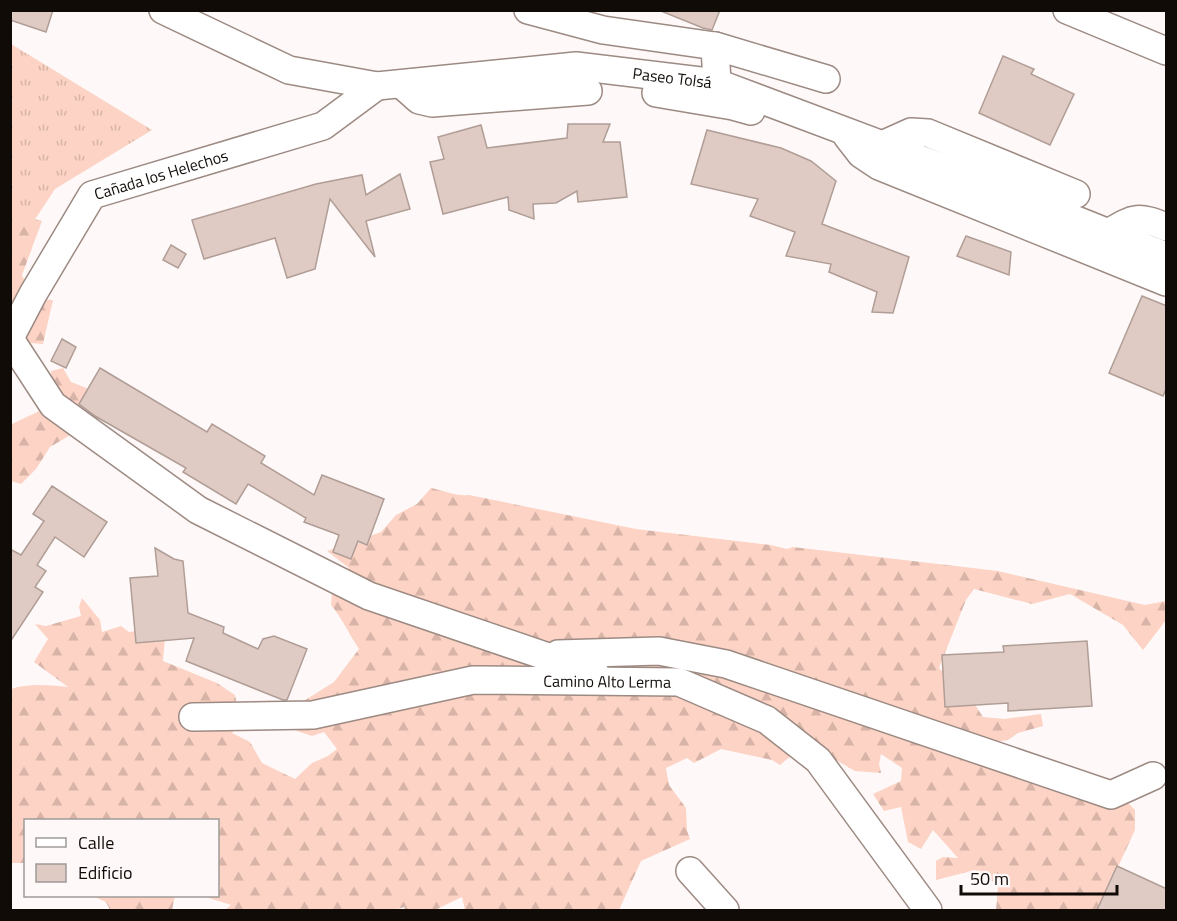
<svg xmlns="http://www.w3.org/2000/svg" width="1177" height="921" font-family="'Titillium Web',sans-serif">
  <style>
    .grass { fill: url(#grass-tufts) }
    .forest { fill: url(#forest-firs) }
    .building { fill: #dfcbc4; stroke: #b09d96; stroke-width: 1.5 }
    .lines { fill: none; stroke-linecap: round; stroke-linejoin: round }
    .minor-casing { stroke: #9c8a83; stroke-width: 30 }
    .minor { stroke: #fff; stroke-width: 27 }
    .labels { text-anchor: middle; stroke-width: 4.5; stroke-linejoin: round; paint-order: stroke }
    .street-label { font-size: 16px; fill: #110b08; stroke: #fef9f8 }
  </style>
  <defs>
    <pattern id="grass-tufts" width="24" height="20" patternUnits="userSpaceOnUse" patternTransform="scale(1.5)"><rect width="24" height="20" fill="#fcd3c4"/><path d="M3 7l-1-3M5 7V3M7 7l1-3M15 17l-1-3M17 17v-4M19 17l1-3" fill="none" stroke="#d7b4a7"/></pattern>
    <pattern id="forest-firs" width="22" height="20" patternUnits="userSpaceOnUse" patternTransform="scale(1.5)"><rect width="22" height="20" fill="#fcd3c4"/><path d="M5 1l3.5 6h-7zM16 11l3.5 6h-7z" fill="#d7b4a7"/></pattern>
  </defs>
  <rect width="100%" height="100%" fill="#fef9f8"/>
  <!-- grass -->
  <path class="grass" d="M11 44 152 130 55 189 11 256Z"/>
  <!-- forest -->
  <g class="forest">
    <path d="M10 213 42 221 22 275 33 299 53 300 43 344 30 343 12 348Z"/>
    <path d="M63 368 71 382 120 401 114 413 94 421 50 447 36 469 21 484 11 481 10 425 52 405 51 371Z"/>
    <path d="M431 488C442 490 458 497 469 495L636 529 771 545 787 549 793 547 998 571 1145 605 1166 601V620L1143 650 1123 625 1070 594 1032 604 974 589 966 600 939 668 972 700 983 717 1004 719 1041 714 1043 726 1018 733 1008 740 984 744 1116 791 1135 810V830L1098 910H996L998 885 975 870 936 880V861L943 857 958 858 933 830 921 849 908 842 901 807 884 811 873 794 901 781 902 768 881 754 879 764 881 773 855 771 829 756 792 755 780 765 772 760 721 749 694 763 687 758 666 768 669 785 686 808 687 830 690 839 641 861 619 910H465L462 897 435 910H404L405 907 393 910H225L231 905 203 896H218V820H26L25 863H11V689C29 683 49 685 68 687L34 662 48 639 35 624 46 626 81 616 79 607 82 598 100 620 102 632 121 626 129 632 154 629 165 637 163 661 217 683 235 695 241 721 232 733 250 742 262 763 295 779 312 763 328 756 337 749 324 732 312 736 294 730 299 704 334 682 359 649C349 634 342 618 331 605L332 592 349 568 327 551 336 548 349 550 365 538 381 532 396 515 417 504Z"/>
    <path d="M93 896H175L172 910H110L106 902Z"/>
  </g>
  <!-- building -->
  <g class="building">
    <path d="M10 10H53L46 32 10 20Z"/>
    <path d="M720 10 712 30 703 28 661 11Z"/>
    <path d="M1003 56 1034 69 1031 74 1074 94 1050 145 979 113Z"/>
    <path d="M568 124H610L603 142H620L627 197 578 202 577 191 556 203 533 204 534 219 509 210 508 197 443 214 430 162 444 159 438 137 481 125 487 148 567 138Z"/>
    <path d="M707 130 781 148 811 161 836 181 822 224 909 257 893 313 872 312 877 292 829 272 831 264 786 256 795 232 750 216 758 199 691 184Z"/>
    <path d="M400 174 410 209 366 221 375 257 330 199 315 269 287 278 275 238 204 259 192 220 316 184 362 175 366 195Z"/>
    <path d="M966 236 1011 252 1009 275 957 256Z"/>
    <path d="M171 245 186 254 178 268 163 260Z"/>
    <path d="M1142 296 1167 306V387L1163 396 1109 373Z"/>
    <path d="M62 339 76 347 66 368 51 361Z"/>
    <path d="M100 368 207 432 212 424 265 456 261 463 314 495 322 475 384 499 367 545 358 541 351 559 333 552 339 535 304 522 306 518 248 484 236 504 183 472 186 468 95 416 79 404Z"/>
    <path d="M52 486 107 522 84 557 55 537 37 565 46 571 35 587 43 592 10 642V549L21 555 44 521 33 514Z"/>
    <path d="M155 548 174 559 183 561 188 613 224 627 223 633 258 649 263 639 274 636 307 649 287 700H283L186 661 194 638 136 643 130 578 158 576Z"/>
    <path d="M1087 641 1092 706 1008 711V703L945 707 942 655 1004 652 1003 646Z"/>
    <path d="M1117 866 1167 889V910H1097Z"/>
  </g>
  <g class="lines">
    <defs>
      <g id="minor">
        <path id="s1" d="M163 10 289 70 377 86 576 66 717 83 986 184 1166 256"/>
        <path d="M528 10 603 30 715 46 717 83"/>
        <path d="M1067 10 1166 51"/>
        <path d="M715 46 826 79"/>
        <path d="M401 84 419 100 432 103 588 91"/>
        <path d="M656 93 733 106 751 111"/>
        <path d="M847 136 861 154 879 166 1166 282"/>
        <path d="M882 145 911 132 928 133 1076 194"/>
        <path d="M1108 233C1134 218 1137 215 1166 227"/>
        <path id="s2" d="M10 338 33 294 92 195 323 126 377 86"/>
        <path d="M10 339 53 405 198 510 369 596 595 673"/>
        <path d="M558 654 659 651 726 664 1111 795 1153 776"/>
        <path id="s3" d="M193 717 313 715 473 680 679 682 767 720 818 760 928 910"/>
        <path d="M690 871 725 910"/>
      </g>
    </defs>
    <!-- minor casing -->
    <use href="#minor" class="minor-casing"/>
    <!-- minor -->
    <use href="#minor" class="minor"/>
  </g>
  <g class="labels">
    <!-- street labels -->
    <g class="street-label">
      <text dy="6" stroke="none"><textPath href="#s1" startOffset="526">Paseo Tolsá</textPath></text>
      <text dy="6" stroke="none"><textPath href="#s2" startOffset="237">Cañada los Helechos</textPath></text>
      <text dy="6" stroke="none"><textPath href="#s3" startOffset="418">Camino Alto Lerma</textPath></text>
    </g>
  </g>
  <!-- border -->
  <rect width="1177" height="921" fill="none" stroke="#110b08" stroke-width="24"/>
  <!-- legend -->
  <rect x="24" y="819" width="195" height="78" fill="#fef9f8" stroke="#9f9a98" stroke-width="1.5"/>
  <rect x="36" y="838" width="30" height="9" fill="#ffffff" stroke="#9f9a98" stroke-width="1.5"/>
  <text x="78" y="849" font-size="18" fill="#110b08">Calle</text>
  <rect x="36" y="864" width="30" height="18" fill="#dfcbc4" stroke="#9f9a98" stroke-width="1.5"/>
  <text x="78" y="879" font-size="18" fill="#110b08">Edificio</text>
  <!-- scale -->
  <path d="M961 885v9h156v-9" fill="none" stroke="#110b08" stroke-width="3"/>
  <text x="970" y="885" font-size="18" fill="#110b08" stroke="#fef9f8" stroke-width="4.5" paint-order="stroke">50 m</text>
</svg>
